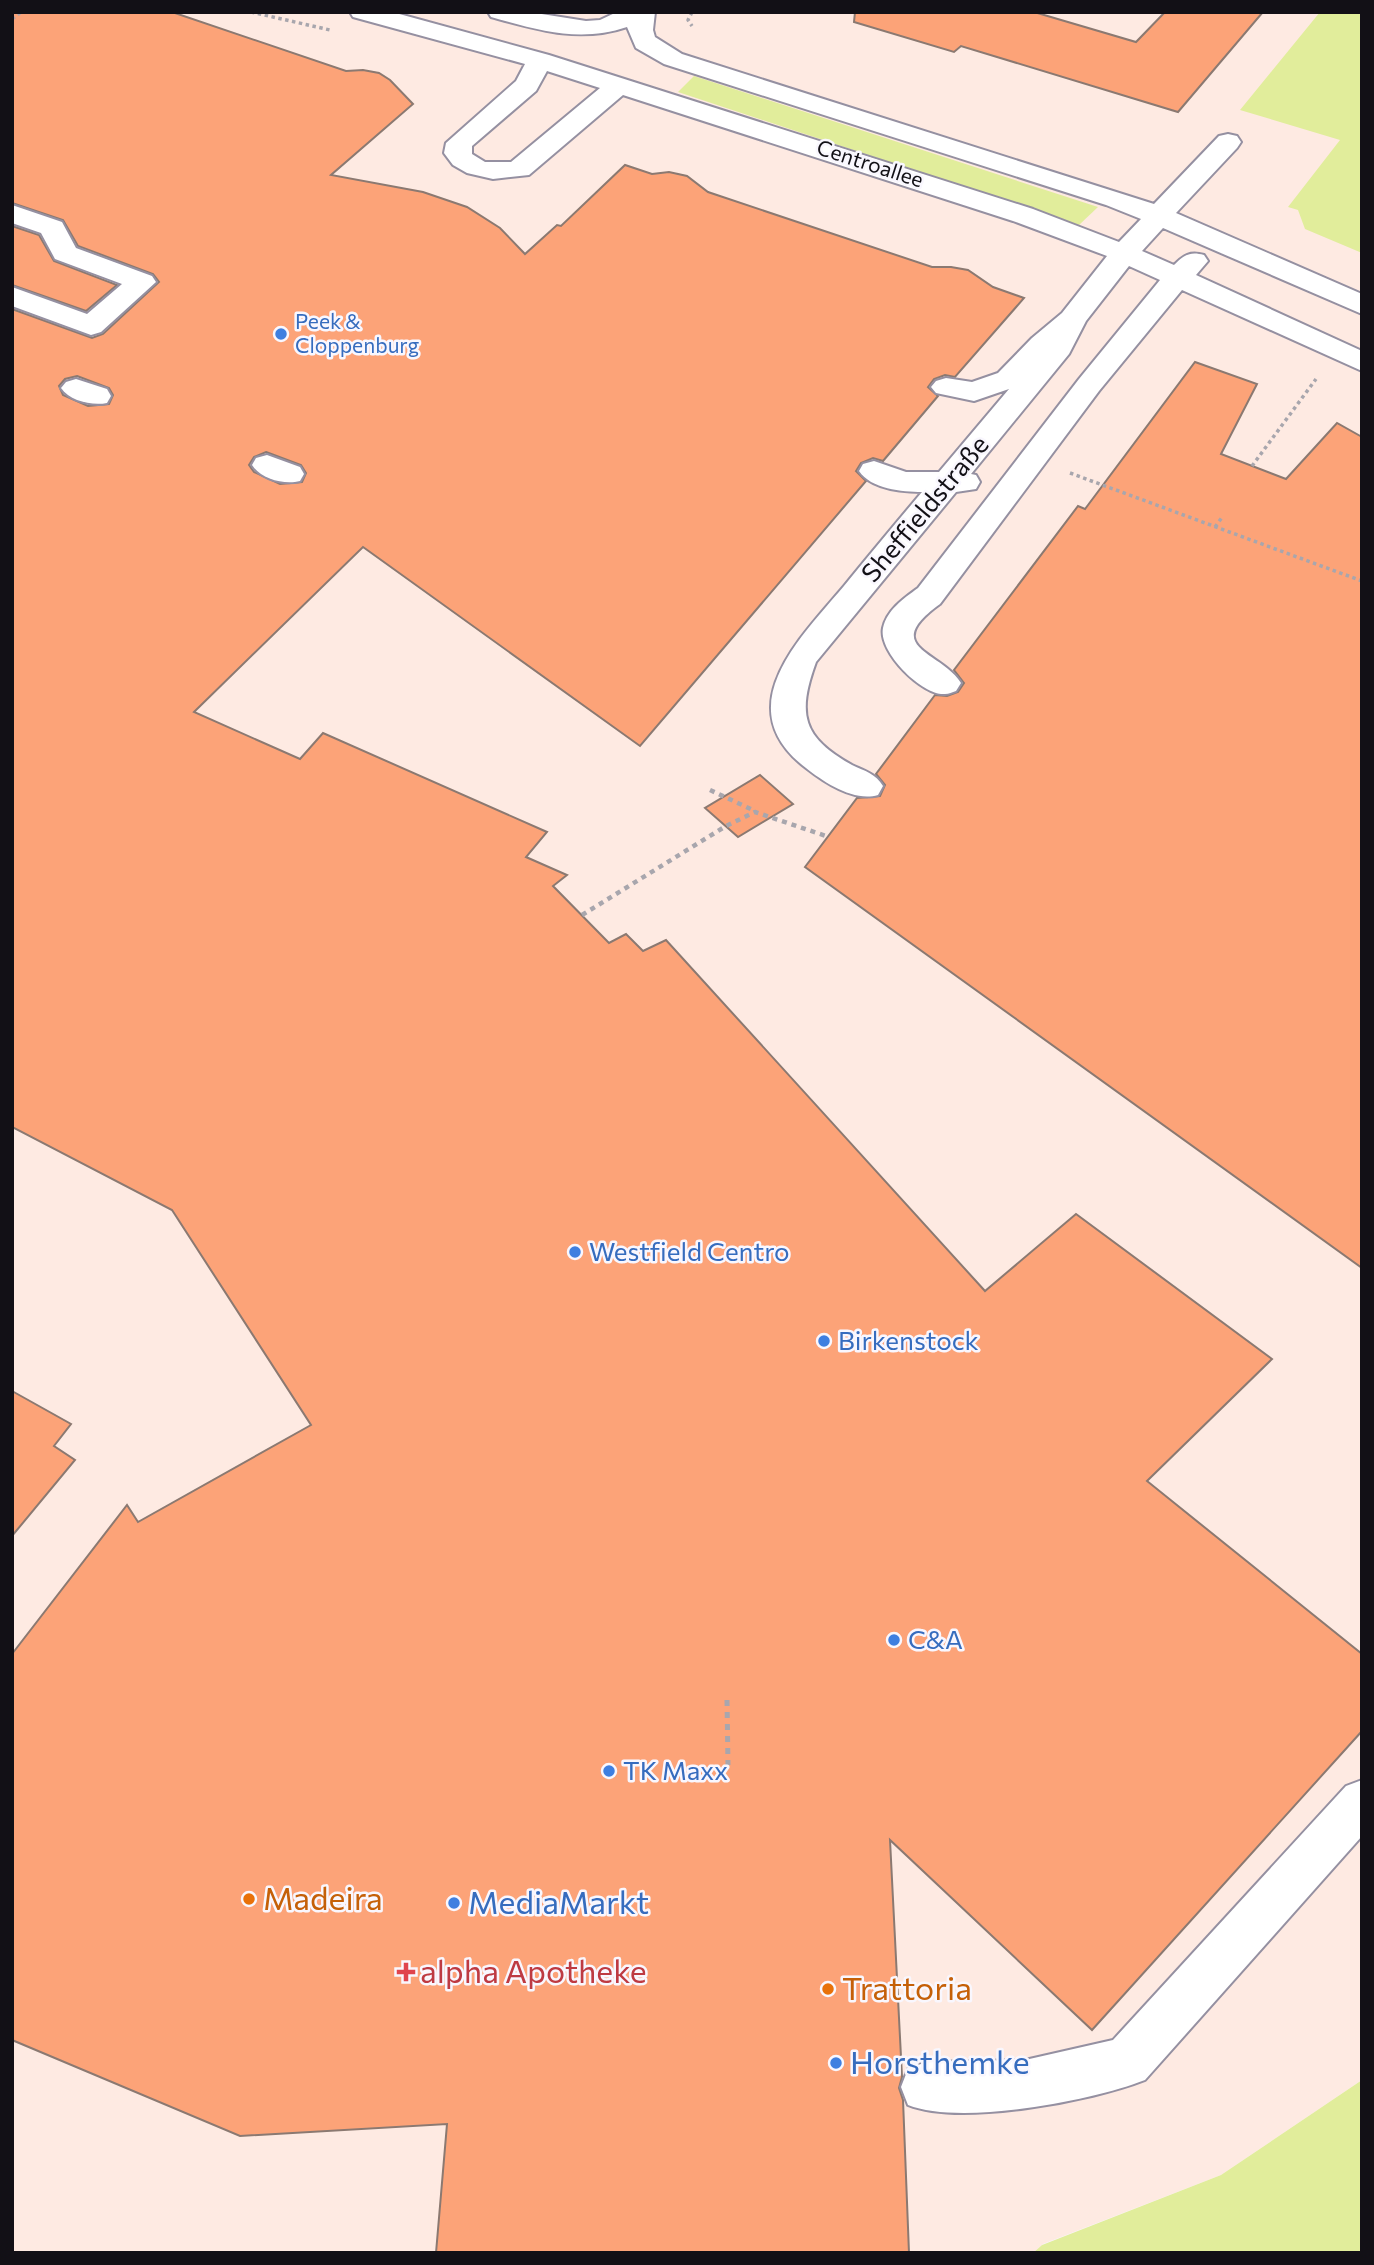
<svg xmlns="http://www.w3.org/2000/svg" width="1374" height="2265" font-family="Commissioner,sans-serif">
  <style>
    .commercial { fill: #feeae2 }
    .green { fill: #e1ed9b }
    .building { fill: #fca378; stroke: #8b7971; stroke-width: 2; fill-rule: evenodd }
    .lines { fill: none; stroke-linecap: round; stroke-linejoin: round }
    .minor-casing { stroke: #9590a1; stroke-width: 4 }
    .path-far2 { stroke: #a8a6ad; stroke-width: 3.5; stroke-dasharray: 3.5 3.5; stroke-linecap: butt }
    .path-far1 { stroke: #a8a6ad; stroke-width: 4.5; stroke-dasharray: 5 5; stroke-linecap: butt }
    .path { stroke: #a8a6ad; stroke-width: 5; stroke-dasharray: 6 6; stroke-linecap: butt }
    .minor { fill: #fff; fill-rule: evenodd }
    .shop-dot { fill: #3f7fe0; stroke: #f9f7fe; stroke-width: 2.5 }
    .food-dot { fill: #e8710a; stroke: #f9f7fe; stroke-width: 2.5 }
    .health-dot { fill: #e0444e; stroke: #f9f7fe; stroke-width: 2.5 }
    .labels { text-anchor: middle; stroke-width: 5; stroke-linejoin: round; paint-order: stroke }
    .far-street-label { font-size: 21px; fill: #121016; stroke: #f9f7fe }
    .far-shop-label { font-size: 21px; fill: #366cbe; stroke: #f9f7fe; text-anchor: start }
    .street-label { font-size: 26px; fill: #121016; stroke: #f9f7fe }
    .shop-label { font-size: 26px; fill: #366cbe; stroke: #f9f7fe; text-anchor: start }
    .near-food-label { font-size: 32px; fill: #c56008; stroke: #f9f7fe; text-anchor: start }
    .near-shop-label { font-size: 32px; fill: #366cbe; stroke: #f9f7fe; text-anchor: start }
    .near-health-label { font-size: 32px; fill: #be3a42; stroke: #f9f7fe; text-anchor: start }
  </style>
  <rect width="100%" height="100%" fill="#f9f7fe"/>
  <!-- commercial -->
  <path class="commercial" d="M12 12H1362V2080L1221 2175 1043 2244 1033 2253H12Z"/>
  <!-- green -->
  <g class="green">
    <path d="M1320 12H1362V253L1305 229 1298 210 1288 207 1340 140 1240 110Z"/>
    <path d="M694 76 1098 207 1079 225 678 92Z"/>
    <path d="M1362 2080V2253H1033L1042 2245 1221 2175Z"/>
  </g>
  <!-- building -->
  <g class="building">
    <path d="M12 12H172L346 71 363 70 379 73 390 80 413 104 331 175 423 192 467 207 500 228 525 254 557 225 561 226 625 165 652 174 669 172 687 176 708 192 932 267H951L968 270 993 287 1024 298 955 377 945 375 934 379 928 387 938 396 883 461 873 458 861 463 856 471 866 481 640 746 363 547 194 712 300 759 323 733 547 832 526 857 567 875 553 886 609 943 626 934 643 951 666 940 985 1291 1076 1214 1272 1359 1147 1481 1362 1654V1731L1092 2030 890 1840 902 2077 899 2088 903 2100 909 2253H436L447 2124 240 2136 12 2040V1654L127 1505 138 1522 311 1425 172 1210 12 1127V309L92 338 103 334 159 282 153 274 78 246 63 220 12 203ZM77 376 109 388 113 395 109 404 88 406 63 395 59 386 65 379ZM266 452 301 465 306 473 302 482 280 484 254 472 249 465 254 457Z"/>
    <path d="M855 12H1034L1136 42 1165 12H1263L1178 112 961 46 954 52 854 22Z"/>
    <path d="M12 226 39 235 54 261 117 285 86 311 12 285Z"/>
    <path d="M1195 362 1257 384 1221 454 1286 479 1337 423 1362 437V1268L805 867 857 798 880 796 885 785 876 774 935 695 947 696 958 692 964 683 954 670 1078 506 1085 509Z"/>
    <path d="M760 775 793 804 738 837 705 808Z"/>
    <path d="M12 1391 71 1424 54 1446 75 1460 12 1536Z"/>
  </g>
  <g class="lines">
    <defs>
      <g id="minor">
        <path d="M350 12H392L549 55 1033 209 1119 242 1141 219 1106 205 664 64 636 48 627 27C579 43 538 30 491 17L488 12H529L586 21 600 20 617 12H655L653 30 655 37 682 54 1154 204 1219 136 1228 134 1237 136 1241 142 1237 148 1176 213 1362 294V314L1163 228 1142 251 1174 265C1184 255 1190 251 1204 255L1208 261 1196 275 1362 351V371L1182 290 1099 391 940 604C879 648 941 651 961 683L956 691C952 692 949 694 945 694 923 696 878 652 883 628 887 610 903 599 918 588L1079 379 1160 280 1129 266 1086 321 1069 354 971 474 976 475 980 482 976 489 956 492 816 662C797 714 802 737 852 765 865 771 876 774 883 786L878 795C854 802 825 783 806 768 727 708 800 638 844 586 870 554 896 523 922 492 902 492 871 489 859 471L863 464 874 461 906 472H939L1009 389 974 401 936 393 931 387 936 381 946 378 972 382 998 373 1032 338 1062 313 1107 256 1013 221 623 95 529 175 493 179 467 173 453 165 444 153 446 143 516 81 525 64 353 17ZM547 71 600 88 511 162H485L472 154V146L536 91Z"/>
        <path d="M12 205 62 222 76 248 152 276 156 282 101 332 91 335 12 306V287L87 314 122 284 55 259 41 233 12 223Z"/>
        <path d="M76 379 107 389 111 396 107 403C92 406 70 401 61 388L66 382Z"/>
        <path d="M267 455 300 467 304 474 300 481C284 485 261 479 252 465L256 458Z"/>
        <path d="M1362 1780V1836L1145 2080C1092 2101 960 2126 908 2105L901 2087 908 2069 926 2062 1025 2060 1113 2040 1346 1786Z"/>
      </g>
    </defs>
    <!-- minor casing -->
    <use href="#minor" class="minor-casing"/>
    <!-- path-far2 -->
    <g class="path-far2">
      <path d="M251 12 330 30"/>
      <path d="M692 12 688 20 692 26"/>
      <path d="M12 19 21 12"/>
      <path d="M1252 466 1316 379"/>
      <path d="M1070 473 1362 581"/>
      <path d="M1215 527 1223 516"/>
    </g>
    <!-- path-far1 -->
    <g class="path-far1">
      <path d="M710 790 755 811"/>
      <path d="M582 915 726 826 755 812 826 836"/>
    </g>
    <!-- path -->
    <path class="path" d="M727 1700 728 1765"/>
    <!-- minor -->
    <use href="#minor" class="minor"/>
  </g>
  <!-- markers -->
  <g class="shop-dot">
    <circle cx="281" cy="334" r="7"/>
    <circle cx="575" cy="1252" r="7"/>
    <circle cx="824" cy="1341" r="7"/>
    <circle cx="894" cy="1640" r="7"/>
    <circle cx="609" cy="1771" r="7"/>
    <circle cx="454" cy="1903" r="7"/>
    <circle cx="836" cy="2063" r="7"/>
  </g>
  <g class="food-dot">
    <circle cx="249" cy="1899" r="7"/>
    <circle cx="828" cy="1989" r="7"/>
  </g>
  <path class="health-dot" d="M402.5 1961.5h7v7h7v7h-7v7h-7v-7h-7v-7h7z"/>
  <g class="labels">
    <!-- far-street labels -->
    <g class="far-street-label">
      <text transform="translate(870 164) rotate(18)" y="7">Centroallee</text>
    </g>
    <!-- far-shop labels -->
    <g class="far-shop-label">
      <text x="295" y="329">Peek &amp;<tspan x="295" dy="24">Cloppenburg</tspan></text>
    </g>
    <!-- street labels -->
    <g class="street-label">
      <text transform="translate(925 509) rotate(-50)" y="9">Sheffieldstraße</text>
    </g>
    <!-- shop labels -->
    <g class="shop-label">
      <text x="589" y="1261">Westfield Centro</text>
      <text x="838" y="1350">Birkenstock</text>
      <text x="908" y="1649">C&amp;A</text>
      <text x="623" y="1780">TK Maxx</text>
    </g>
    <!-- near-food labels -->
    <g class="near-food-label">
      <text x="263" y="1910">Madeira</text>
      <text x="842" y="2000">Trattoria</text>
    </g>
    <!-- near-shop labels -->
    <g class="near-shop-label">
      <text x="468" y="1914">MediaMarkt</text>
      <text x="850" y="2074">Horsthemke</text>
    </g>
    <!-- near-health labels -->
    <g class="near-health-label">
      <text x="420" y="1983">alpha Apotheke</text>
    </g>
  </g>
  <!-- border -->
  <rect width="1374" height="2265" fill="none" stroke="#121016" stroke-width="28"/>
</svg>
